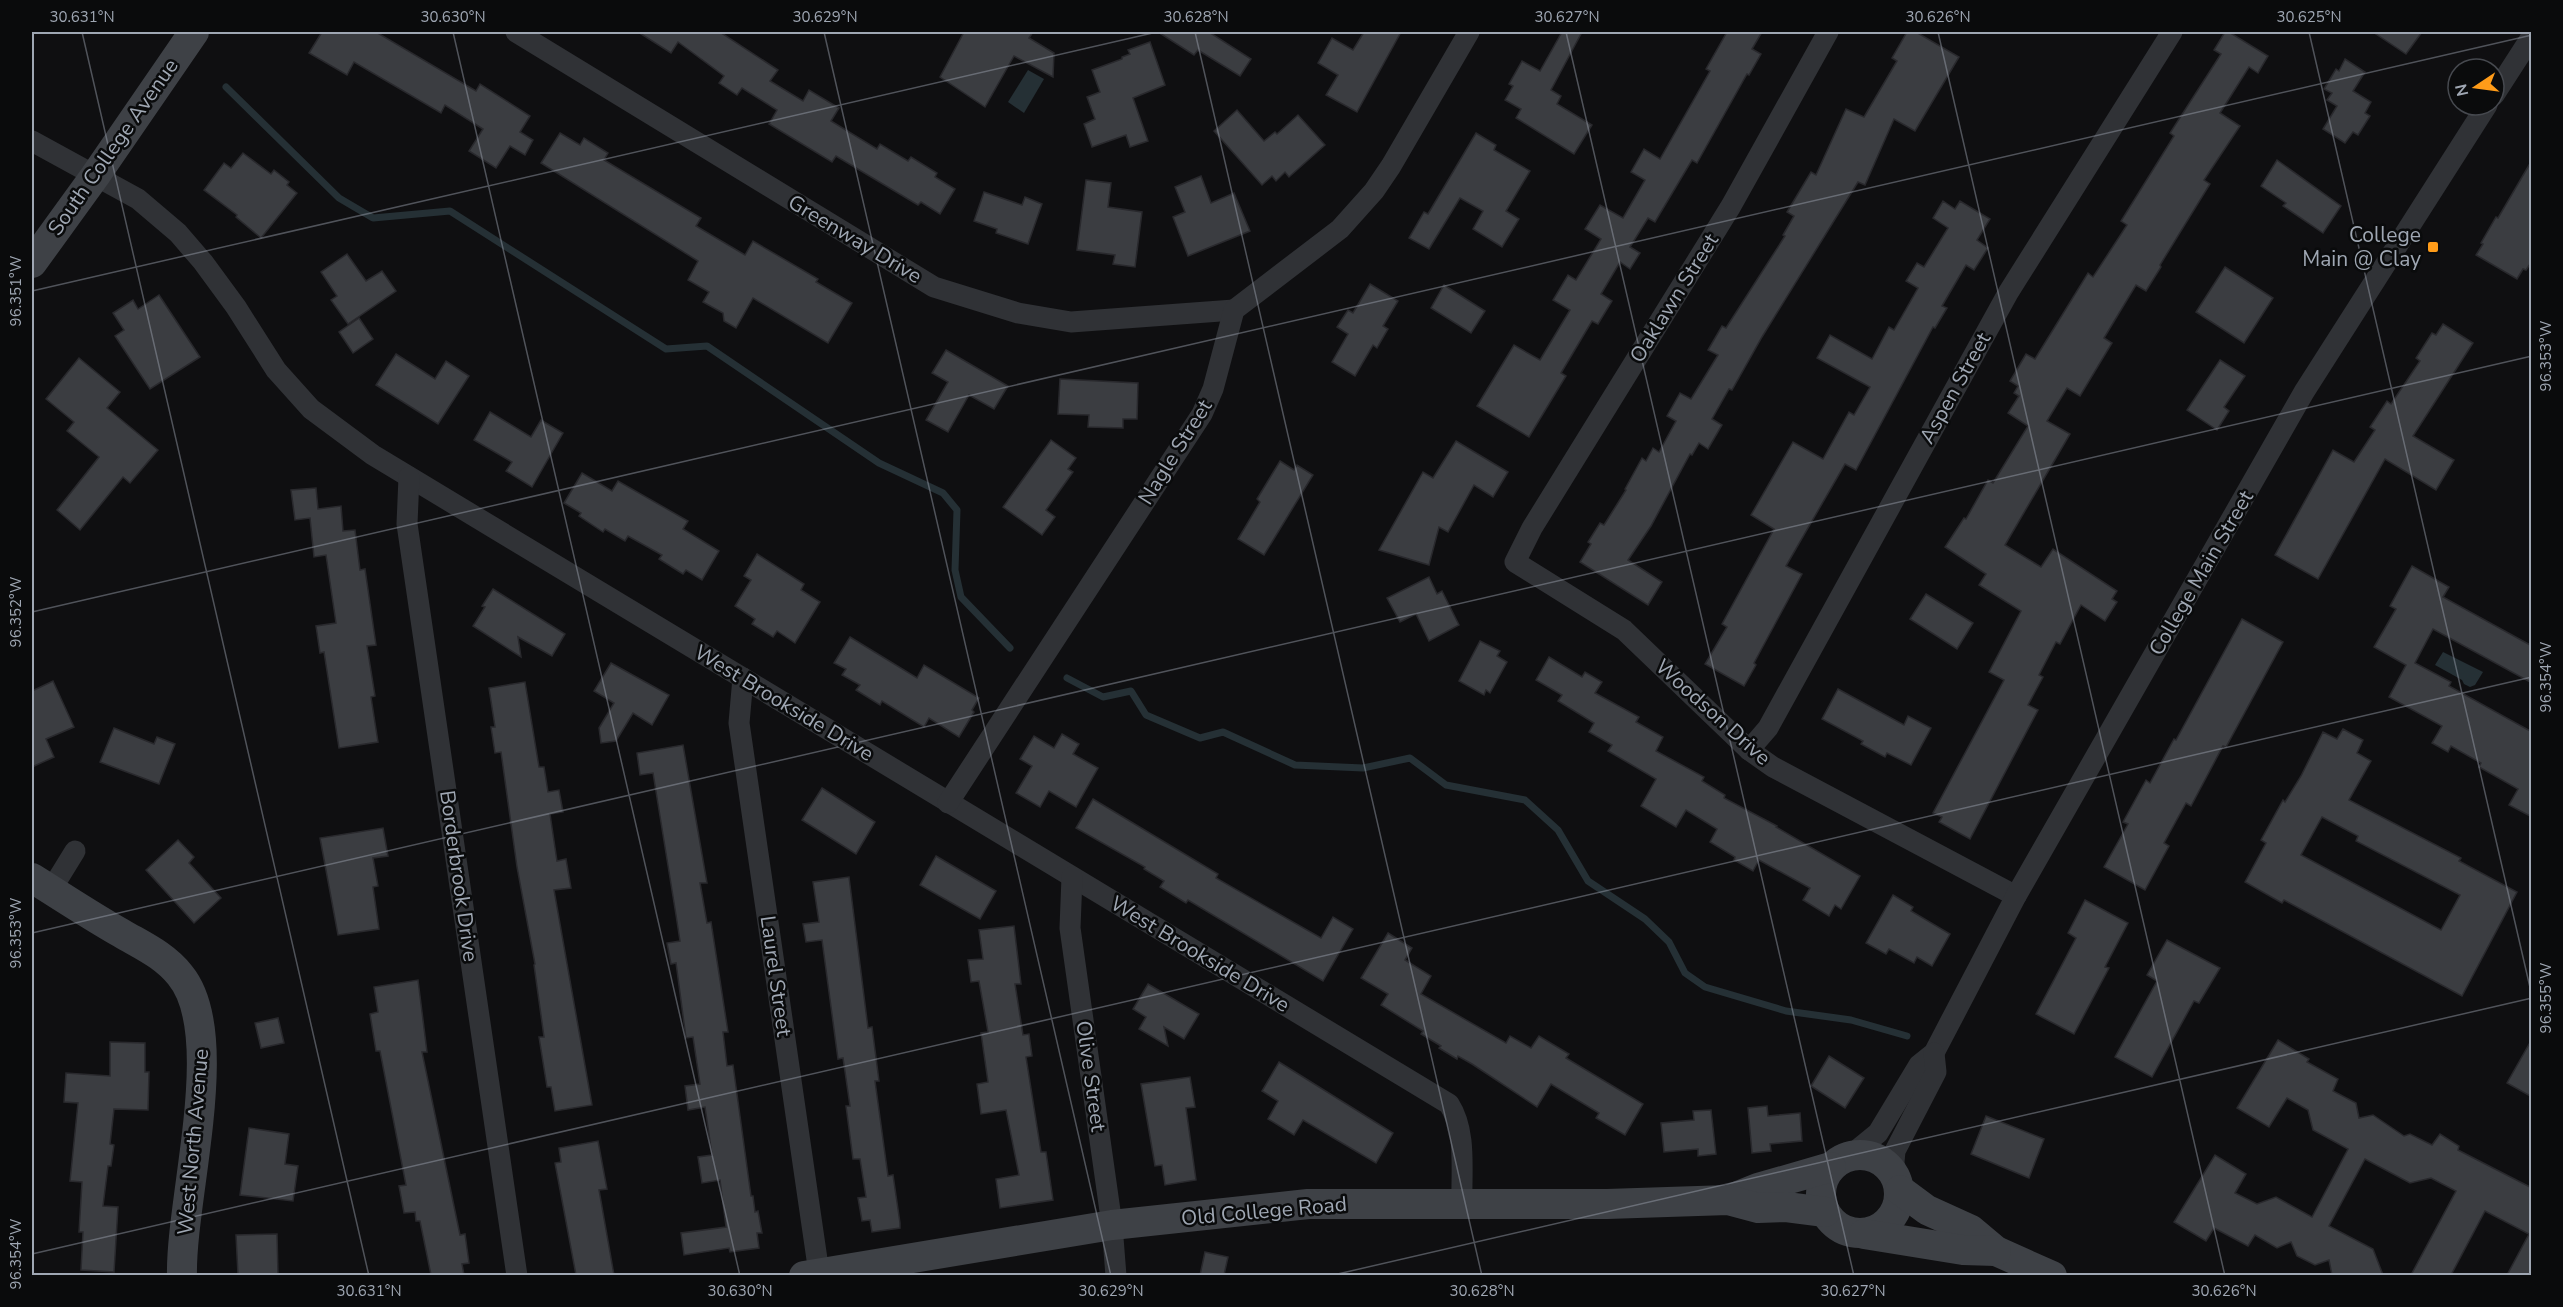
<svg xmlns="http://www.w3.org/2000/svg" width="2563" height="1307" font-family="'Nunito Sans',sans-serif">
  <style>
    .water { fill: #253035 }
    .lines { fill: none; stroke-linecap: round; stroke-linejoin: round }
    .stream { stroke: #253035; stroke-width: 7 }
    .building { fill: #3b3d41; stroke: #29292d; stroke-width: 1.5; fill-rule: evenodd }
    .street { stroke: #303236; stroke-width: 21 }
    .secondary { stroke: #3e4146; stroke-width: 30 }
    .ticks { fill: none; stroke: #9fa7b3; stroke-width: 1.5; stroke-opacity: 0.45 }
    .poi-dot { fill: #ff9c19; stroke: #0a0b0c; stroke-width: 2 }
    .labels { text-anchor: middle; stroke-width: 5; stroke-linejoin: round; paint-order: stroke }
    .street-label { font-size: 21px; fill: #9fa7b3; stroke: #0a0b0c }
    .poi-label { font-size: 21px; fill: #9fa7b3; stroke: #0a0b0c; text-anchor: end }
    .neatline { fill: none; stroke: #9fa7b3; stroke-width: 2 }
    .ticks-label { font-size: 15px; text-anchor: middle; fill: #9fa7b3 }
  </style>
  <rect width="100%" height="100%" fill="#0f0f11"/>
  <!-- water -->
  <g class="water">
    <path d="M1028 70 1044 79 1024 113 1008 102Z"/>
    <path d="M2443 652 2483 672 2475 685 2470 687 2464 684 2462 680 2435 665Z"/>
  </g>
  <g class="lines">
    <!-- stream -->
    <g class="stream">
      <path d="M226 87 339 198 373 218 450 211 666 349 707 346 879 463 943 493 957 510 955 570 961 597 1010 648"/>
      <path d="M1067 678 1103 697 1131 691 1146 715 1200 738 1223 732 1295 765 1363 768 1410 758 1446 785 1525 800 1558 830 1588 881 1645 919 1669 942 1685 973 1705 987 1786 1011 1851 1020 1907 1036"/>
    </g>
  </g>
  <!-- building -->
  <g class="building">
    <path d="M322 32H376L476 91 480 84 530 116 520 132 533 140 525 155 510 146 496 168 469 151 483 129 445 105 441 113 354 62 347 75 309 53Z"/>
    <path d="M638 32H720L778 70 770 81 803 101 809 90 839 108 831 121 877 149 880 144 908 161 911 157 937 173 935 177 955 189 940 214 921 202 918 205 836 156 832 162 769 124 777 110 742 88 737 95 719 83 724 76 678 42 671 53Z"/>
    <path d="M964 32H1033L1029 38 1054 53 1053 77 1014 56 985 107 940 77Z"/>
    <path d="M1158 32H1209L1251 59 1240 76 1198 50 1194 55Z"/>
    <path d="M1364 32H1401L1357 112 1326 95 1338 75 1318 63 1332 38 1353 50Z"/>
    <path d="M1562 32H1582L1551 90 1561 96 1557 104 1592 125 1574 154 1516 118 1521 109 1505 100 1513 86 1509 84 1522 61 1540 71Z"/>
    <path d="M1727 32H1762L1752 49 1761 54 1749 75 1747 74 1697 163 1692 160 1655 222 1648 218 1630 247 1640 253 1630 269 1620 262 1601 294 1612 301 1598 324 1592 321 1561 373 1566 376 1529 437 1477 406 1514 345 1540 360 1570 310 1553 300 1568 275 1576 280 1601 239 1585 229 1600 205 1623 218 1645 180 1631 172 1644 149 1660 159 1710 71 1706 69Z"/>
    <path d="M1907 32H1916L1959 57 1915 131 1894 119 1865 185 1858 182 1762 337 1732 390 1729 389 1712 419 1722 425 1708 449 1699 443 1692 455 1690 454 1651 526 1628 560 1662 582 1648 605 1580 562 1591 544 1588 542 1600 523 1604 525 1626 490 1625 489 1642 458 1646 461 1653 448 1659 452 1676 421 1667 416 1680 393 1691 399 1718 355 1708 350 1722 326 1726 328 1785 236 1783 235 1794 216 1787 212 1811 172 1816 175 1846 109 1864 117 1897 61 1892 58Z"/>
    <path d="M2225 32H2229L2268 56 2258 73 2249 67 2220 113 2240 126 2204 180 2210 184 2160 265 2161 267 2146 291 2136 285 2104 338 2112 343 2080 396 2067 388 2047 421 2070 434 2005 545 2041 567 2053 549 2117 591 2112 599 2117 602 2105 621 2081 605 2060 644 2056 642 2039 675 2043 677 2028 705 2038 710 1970 839 1939 822 1942 817 1933 813 2004 680 1989 672 2021 611 1979 585 1986 574 1945 547 1964 518 1966 519 1988 480 1993 483 2028 426 2008 413 2019 396 2014 393 2018 386 2010 381 2026 354 2035 359 2088 273 2093 277 2127 225 2121 221 2174 136 2170 133 2221 54 2214 50Z"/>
    <path d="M2373 32H2422L2406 54Z"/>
    <path d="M1150 42 1165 85 1133 98 1148 141 1130 147 1126 135 1092 147 1084 124 1095 119 1087 97 1100 92 1092 70 1122 59V57L1130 54 1128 50Z"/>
    <path d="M2345 59 2365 72 2353 91 2371 102 2365 113 2370 116 2358 135 2353 132 2345 143 2323 129 2337 106 2327 100 2332 93 2324 89 2336 69 2339 71Z"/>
    <path d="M1237 110 1264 141 1275 132 1277 134 1298 115 1325 145 1289 177 1285 172 1276 181 1272 176 1262 185 1214 131Z"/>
    <path d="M560 133 580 145 584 138 608 153 604 160 701 218 696 226 745 255 753 241 818 279 816 282 852 303 828 343 753 298 736 328 724 321 723 313 703 302 709 292 688 280 698 261 541 163Z"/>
    <path d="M1476 133 1496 145 1494 150 1530 171 1506 211 1519 219 1502 247 1473 229 1483 211 1460 198 1429 249 1409 238 1424 212 1428 214Z"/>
    <path d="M243 153 271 174 274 170 289 182 287 185 297 193 261 238 236 217 237 215 204 190 224 163 231 168Z"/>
    <path d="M2277 160 2341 206 2323 233 2283 206 2286 203 2261 186Z"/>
    <path d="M2532 160V261L2526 270 2523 269 2517 279 2476 255 2483 244 2481 243 2496 217 2498 218Z"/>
    <path d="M1201 176 1211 203 1234 193 1250 231 1188 256 1173 217 1185 212 1175 187Z"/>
    <path d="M1086 180 1111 183 1108 207 1142 212 1135 267 1113 264 1115 255 1077 250Z"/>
    <path d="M984 192 1022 205 1025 197 1042 204 1028 244 996 233 997 229 974 221Z"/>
    <path d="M1943 201 1955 209 1960 201 1990 219 1977 240 1988 248 1974 270 1966 265 1942 306 1947 308 1935 328 1933 327 1856 470 1845 464 1786 566 1802 574 1754 663 1756 665 1744 686 1705 664 1727 627 1722 624 1774 529 1751 515 1793 442 1823 459 1849 412 1854 415 1870 387 1817 358 1830 335 1872 359 1889 327 1894 330 1918 288 1906 281 1917 263 1924 267 1948 228 1933 218Z"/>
    <path d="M347 254 366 281 382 271 396 291 348 324 331 300 337 296 321 272Z"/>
    <path d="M2225 267 2273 298 2244 343 2196 312Z"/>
    <path d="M1370 284 1398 301 1383 326 1388 329 1377 348 1373 345 1355 376 1332 362 1348 334 1337 327 1348 310 1353 313Z"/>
    <path d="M1444 285 1485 311 1471 333 1431 308Z"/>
    <path d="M159 295 200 357 150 389 115 336 124 330 113 313 133 300 138 309Z"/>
    <path d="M359 318 373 339 353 353 339 332Z"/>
    <path d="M2443 324 2473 343 2413 436 2454 460 2436 490 2385 459 2318 579 2275 555 2333 450 2354 462 2375 430 2370 427 2387 401 2391 404 2420 361 2416 358 2432 333 2436 335Z"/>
    <path d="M946 350 1008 386 994 409 969 395 948 432 926 420 948 382 932 373Z"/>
    <path d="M396 354 435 379 446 361 469 376 438 424 376 385Z"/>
    <path d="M79 358 120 392 107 408 158 450 130 483 123 477 80 530 57 510 99 457 67 431 74 422 46 399Z"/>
    <path d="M2220 360 2245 376 2224 407 2229 411 2217 430 2187 410Z"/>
    <path d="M1060 379 1138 383 1137 419H1123V428L1088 427 1089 415 1058 414Z"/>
    <path d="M490 412 531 437 541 420 563 433 532 487 506 471 512 462 474 440Z"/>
    <path d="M1051 440 1076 458 1068 469 1073 472 1046 510 1055 517 1042 535 1003 507Z"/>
    <path d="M1456 441 1508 472 1493 497 1474 485 1448 532 1439 527 1429 565 1379 550 1423 472 1433 478Z"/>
    <path d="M1280 461 1294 470 1297 465 1313 475 1264 555 1238 539 1260 502 1257 499Z"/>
    <path d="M582 473 612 491 618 481 688 521 683 529 719 551 702 580 686 570 683 574 659 559 662 555 628 536 625 541 605 529 603 532 579 516 581 513 564 503Z"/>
    <path d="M316 488 318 509 341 506 343 531 355 530 360 570 365 569 376 645 367 646 375 696 371 697 378 742 339 748 324 652 320 653 316 626 336 623 326 555 314 557 310 518 295 520 291 490Z"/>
    <path d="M757 554 804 584 801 590 820 602 795 643 777 631 773 637 752 624 755 619 735 606 751 580 744 576Z"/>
    <path d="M2412 566 2449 587 2443 597 2532 646V683L2433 629 2415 663 2451 682 2449 686 2532 732V817L2509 805 2518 789 2479 767 2481 763 2451 746 2448 752 2432 743 2442 726 2389 697 2406 665 2374 647 2396 609 2390 606Z"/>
    <path d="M1429 577 1437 594 1442 591 1459 625 1429 641 1416 614 1400 622 1387 598Z"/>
    <path d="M493 589 565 634 552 656 518 637 521 657 473 626 485 607 482 606Z"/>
    <path d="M1926 594 1973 623 1957 649 1910 619Z"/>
    <path d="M2242 619 2283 642 2226 747 2223 746 2191 806 2186 803 2164 843 2169 846 2145 890 2104 867 2128 824 2123 822 2146 780 2150 783 2174 739 2176 740Z"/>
    <path d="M850 637 917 678 924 665 979 698 972 710 974 712 959 737 929 718 924 727 882 701 880 705 856 690 860 685 842 675 846 669 834 663Z"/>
    <path d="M1480 641 1500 651 1497 656 1507 662 1490 693 1486 690 1484 695 1459 681Z"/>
    <path d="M1549 657 1582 677 1585 672 1602 682 1595 693 1639 717 1636 722 1663 737 1656 751 1704 777 1702 781 1725 795 1724 798 1777 826 1776 827 1860 876 1841 909 1835 905 1829 916 1803 900 1810 888 1759 860 1753 871 1734 860 1735 857 1710 842 1717 829 1686 810 1676 827 1641 806 1656 779 1608 751 1612 745 1589 732 1594 723 1558 701 1562 695 1536 680Z"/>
    <path d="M611 663 669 695 652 725 633 713 616 741 601 743 599 728 614 703 594 691Z"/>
    <path d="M53 681 74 727 46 739 54 757 32 767V691Z"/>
    <path d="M525 682 539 767H544L548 792 559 790 563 812 550 814 557 861 566 859 571 888 554 890 592 1105 555 1111 551 1087H547L539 1037H544L534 965 535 964 517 867 501 752 495 753 491 727H495L489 688Z"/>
    <path d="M1838 689 1904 725 1908 716 1931 728 1911 765 1887 753 1885 757 1861 744 1863 741 1822 719Z"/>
    <path d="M114 728 154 744 157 737 175 744 159 784 100 762Z"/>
    <path d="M2343 729 2363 740 2357 753 2371 761 2349 800 2461 858 2459 861 2517 892 2462 996 2284 900 2282 903 2245 882 2266 843 2261 840 2283 800 2285 802 2301 776 2323 732 2337 739ZM2322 817 2358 836 2356 841 2460 895 2441 930 2301 855Z"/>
    <path d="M1062 734 1079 744 1073 754 1098 768 1076 807 1049 791 1040 807 1016 793 1032 766 1020 759 1034 736 1054 748Z"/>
    <path d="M683 745 707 883H700L707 923 711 922 728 1032H723L727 1066 733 1065 751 1196H753L755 1212 758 1211 762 1233H757L759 1248 730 1252 729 1248 684 1255 681 1233 726 1227 720 1180 702 1183 698 1157 712 1155 705 1107 688 1110 685 1086 700 1084 693 1037 686 1038 676 963 671 964 667 943 680 941 676 915 653 773 640 775 637 753Z"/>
    <path d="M822 788 875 822 856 854 802 820Z"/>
    <path d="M1093 799 1218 874 1216 878 1321 938 1333 917 1353 929 1323 981 1188 900 1186 903 1160 887 1164 881 1144 869 1145 867 1076 828Z"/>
    <path d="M383 828 388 856 373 858 378 886 373 887 379 929 338 935 320 838Z"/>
    <path d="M178 840 194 857 189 863 221 898 194 923 146 870Z"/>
    <path d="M936 856 996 891 980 919 920 885Z"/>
    <path d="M849 877 868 1028 872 1027 879 1081H875L888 1176 893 1175 900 1223V1228L872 1232 870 1220 862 1221 858 1198 866 1197 860 1159H853L846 1106H850L843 1058 838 1059 822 940 806 942 803 924 819 922 813 882Z"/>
    <path d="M1893 895 1913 907 1911 911 1950 934 1932 966 1917 957 1914 963 1889 949 1886 954 1866 943Z"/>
    <path d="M2085 900 2128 923 2105 967 2109 968 2074 1034 2036 1014 2076 938 2068 933Z"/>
    <path d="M1014 926 1021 984H1015L1023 1035 1029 1034 1032 1056 1026 1057 1041 1152H1046L1053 1200 1000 1208 996 1179 1019 1175 1006 1110 981 1114 977 1084 988 1082 981 1033 988 1032 979 981 971 982 968 960 983 959 979 930Z"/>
    <path d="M1388 933 1412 948 1405 960 1431 976 1421 994 1506 1043 1510 1036 1531 1048 1539 1036 1569 1054 1566 1058 1643 1104 1625 1135 1596 1118 1599 1113 1551 1084 1537 1107 1472 1064 1458 1056 1457 1059 1439 1048 1441 1046 1421 1034 1423 1031 1381 1005 1388 994 1361 978Z"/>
    <path d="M2167 940 2220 968 2199 1003 2194 1001 2152 1077 2115 1057 2157 981 2147 975Z"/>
    <path d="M418 980 427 1052H422L460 1235 465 1234 469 1263 462 1264 464 1275H431L420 1221H416L415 1212 404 1213 399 1186 406 1185 380 1051H376L370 1014 378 1012 374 987Z"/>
    <path d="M1148 984 1199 1014 1184 1039 1164 1027 1168 1046 1139 1029 1146 1017 1133 1009Z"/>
    <path d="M278 1018 284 1043 261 1048 255 1023Z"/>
    <path d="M2532 1039V1097L2507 1083Z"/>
    <path d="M2278 1040 2309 1059 2307 1062 2338 1079 2333 1091 2356 1103 2359 1118 2373 1115 2404 1136 2410 1134 2432 1145 2440 1134 2459 1146 2458 1150 2532 1188V1275H2507L2529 1234 2485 1211 2451 1275H2411L2456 1191 2431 1178 2410 1183 2365 1159 2329 1226 2373 1249 2383 1275H2332L2329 1260 2315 1265 2297 1256 2291 1242 2277 1248 2255 1235 2248 1246 2214 1228 2206 1241 2174 1222 2215 1155 2246 1174 2235 1193 2257 1204 2276 1197 2312 1217 2348 1149 2313 1130 2308 1110 2287 1098 2269 1127 2237 1108Z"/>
    <path d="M110 1042 145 1043V1072H149L148 1110 114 1109 110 1144 114 1145 111 1166H108L103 1206 118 1207 114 1272 81 1270 83 1232H79L82 1182 70 1181 78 1103 64 1102 66 1073 110 1076Z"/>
    <path d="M1829 1056 1864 1078 1845 1108 1811 1086Z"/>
    <path d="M1279 1062 1393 1133 1376 1163 1303 1120 1294 1135 1268 1119 1278 1101 1262 1091Z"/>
    <path d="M1190 1077 1195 1107 1186 1108 1196 1180 1165 1185 1162 1165 1155 1166 1141 1084Z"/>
    <path d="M1767 1106 1768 1116 1800 1113 1802 1141 1770 1144 1771 1151 1752 1153 1748 1108Z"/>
    <path d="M1711 1110 1716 1154 1698 1156V1149L1664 1152 1661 1123 1694 1120 1693 1111Z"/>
    <path d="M1986 1116 2044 1139 2029 1178 1971 1154Z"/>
    <path d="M249 1128 289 1134 285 1164 298 1166 293 1201 240 1195Z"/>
    <path d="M598 1141 607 1189 599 1190 614 1275H576L555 1163 561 1162 559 1148Z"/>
    <path d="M277 1234 278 1275H238L236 1235Z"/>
    <path d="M1205 1252 1228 1257 1224 1275H1200Z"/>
  </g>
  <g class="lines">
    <!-- street -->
    <g class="street">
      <path d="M516 32 934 287 1018 313 1071 322 1234 310"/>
      <path d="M1828 32 1731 206 1532 528 1515 562 1624 630 1749 750 1773 767 2016 896"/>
      <path d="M2494 95 2532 36"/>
      <path d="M32 141 138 199 178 233 203 262 236 307 276 370 311 409 373 455 1449 1104C1467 1132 1461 1171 1462 1203"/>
      <path d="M409 477 407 524 517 1276"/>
      <path d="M743 678 739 723 819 1273"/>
      <path d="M1749 750 1768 728 2008 293 2172 32"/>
      <path d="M948 803 1202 414 1213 389 1234 310 1340 229 1374 191 1391 166 1469 32"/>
      <path d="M1072 877 1070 928 1112 1225 1116 1276"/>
      <path d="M51 890 75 851"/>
      <path d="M1851 1155 1878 1133 1919 1065 1934 1053 2016 896 2304 392 2487 105"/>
      <path d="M1896 1178 1894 1162 1895 1151 1936 1072 1934 1053"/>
    </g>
    <!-- secondary -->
    <g class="secondary">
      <path d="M32 263 95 176 194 32"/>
      <path d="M32 878C61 896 91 916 121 933 143 946 164 955 180 975 229 1034 180 1199 182 1276"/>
      <circle cx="1860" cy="1194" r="39"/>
      <path d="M1900 1190 1927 1210 1971 1230 1996 1251 2052 1276"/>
      <path d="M1728 1200 1758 1188 1831 1167"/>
      <path d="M1864 1234 1963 1250 1996 1251"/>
      <path d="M804 1276 1112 1225 1308 1204H1607L1728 1200 1758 1208 1786 1207 1825 1212"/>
    </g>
  </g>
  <!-- ticks -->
  <path class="ticks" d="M82 32 369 1276M453 32 740 1276M824 32 1111 1276M1195 32 1482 1276M1566 32 1854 1276M1938 32 2225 1276M2309 32 2532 996M32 291 1157 32M32 612 2532 35M32 933 2532 356M32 1254 2532 677M1329 1276 2532 998"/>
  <!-- markers -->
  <rect class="poi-dot" x="2427" y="241" width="12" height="12" rx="3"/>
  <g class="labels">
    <!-- street labels -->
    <g class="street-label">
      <text transform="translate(113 147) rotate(-55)" y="7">South College Avenue</text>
      <text transform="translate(855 239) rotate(31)" y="7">Greenway Drive</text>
      <text transform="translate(1674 298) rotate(-58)" y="7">Oaklawn Street</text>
      <text transform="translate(1955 388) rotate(-61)" y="7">Aspen Street</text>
      <text transform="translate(1175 452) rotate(-58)" y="7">Nagle Street</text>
      <text transform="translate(2201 573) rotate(-60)" y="7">College Main Street</text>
      <text transform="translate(784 703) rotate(31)" y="7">West Brookside Drive</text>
      <text transform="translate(1713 712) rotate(42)" y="7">Woodson Drive</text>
      <text transform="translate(459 876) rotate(82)" y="7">Borderbrook Drive</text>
      <text transform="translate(1200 954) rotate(31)" y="7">West Brookside Drive</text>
      <text transform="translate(776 976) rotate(82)" y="7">Laurel Street</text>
      <text transform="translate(1091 1076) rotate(82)" y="7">Olive Street</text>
      <text transform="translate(193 1142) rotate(-85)" y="7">West North Avenue</text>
      <text transform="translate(1264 1211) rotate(-5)" y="7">Old College Road</text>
    </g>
    <!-- poi labels -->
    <g class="poi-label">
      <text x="2421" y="242">College<tspan x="2421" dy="24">Main @ Clay</tspan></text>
    </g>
  </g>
  <!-- border -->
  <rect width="2563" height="1307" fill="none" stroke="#0a0b0c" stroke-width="66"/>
  <!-- north arrow -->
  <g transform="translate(2476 87) rotate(257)"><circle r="28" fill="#0a0b0c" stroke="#46494f" stroke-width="1.5"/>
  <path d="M0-4.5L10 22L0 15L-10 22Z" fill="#ff9c19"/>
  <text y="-9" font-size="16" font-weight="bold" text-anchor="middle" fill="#9fa7b3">N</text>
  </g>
  <rect x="33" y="33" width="2497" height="1241" class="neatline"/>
  <g class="ticks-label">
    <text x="82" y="22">30.631°N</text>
    <text x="453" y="22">30.630°N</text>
    <text x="825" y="22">30.629°N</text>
    <text x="1196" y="22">30.628°N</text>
    <text x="1567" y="22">30.627°N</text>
    <text x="1938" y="22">30.626°N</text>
    <text x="2309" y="22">30.625°N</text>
    <text transform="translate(16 291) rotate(-90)" y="5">96.351°W</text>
    <text transform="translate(2546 356) rotate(-90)" y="5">96.353°W</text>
    <text transform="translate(16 612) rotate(-90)" y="5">96.352°W</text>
    <text transform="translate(2546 677) rotate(-90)" y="5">96.354°W</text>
    <text transform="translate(16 933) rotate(-90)" y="5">96.353°W</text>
    <text transform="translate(2546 998) rotate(-90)" y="5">96.355°W</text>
    <text transform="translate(16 1254) rotate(-90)" y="5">96.354°W</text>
    <text x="369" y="1296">30.631°N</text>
    <text x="740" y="1296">30.630°N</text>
    <text x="1111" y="1296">30.629°N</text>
    <text x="1482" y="1296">30.628°N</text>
    <text x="1853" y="1296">30.627°N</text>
    <text x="2224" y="1296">30.626°N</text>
  </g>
</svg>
